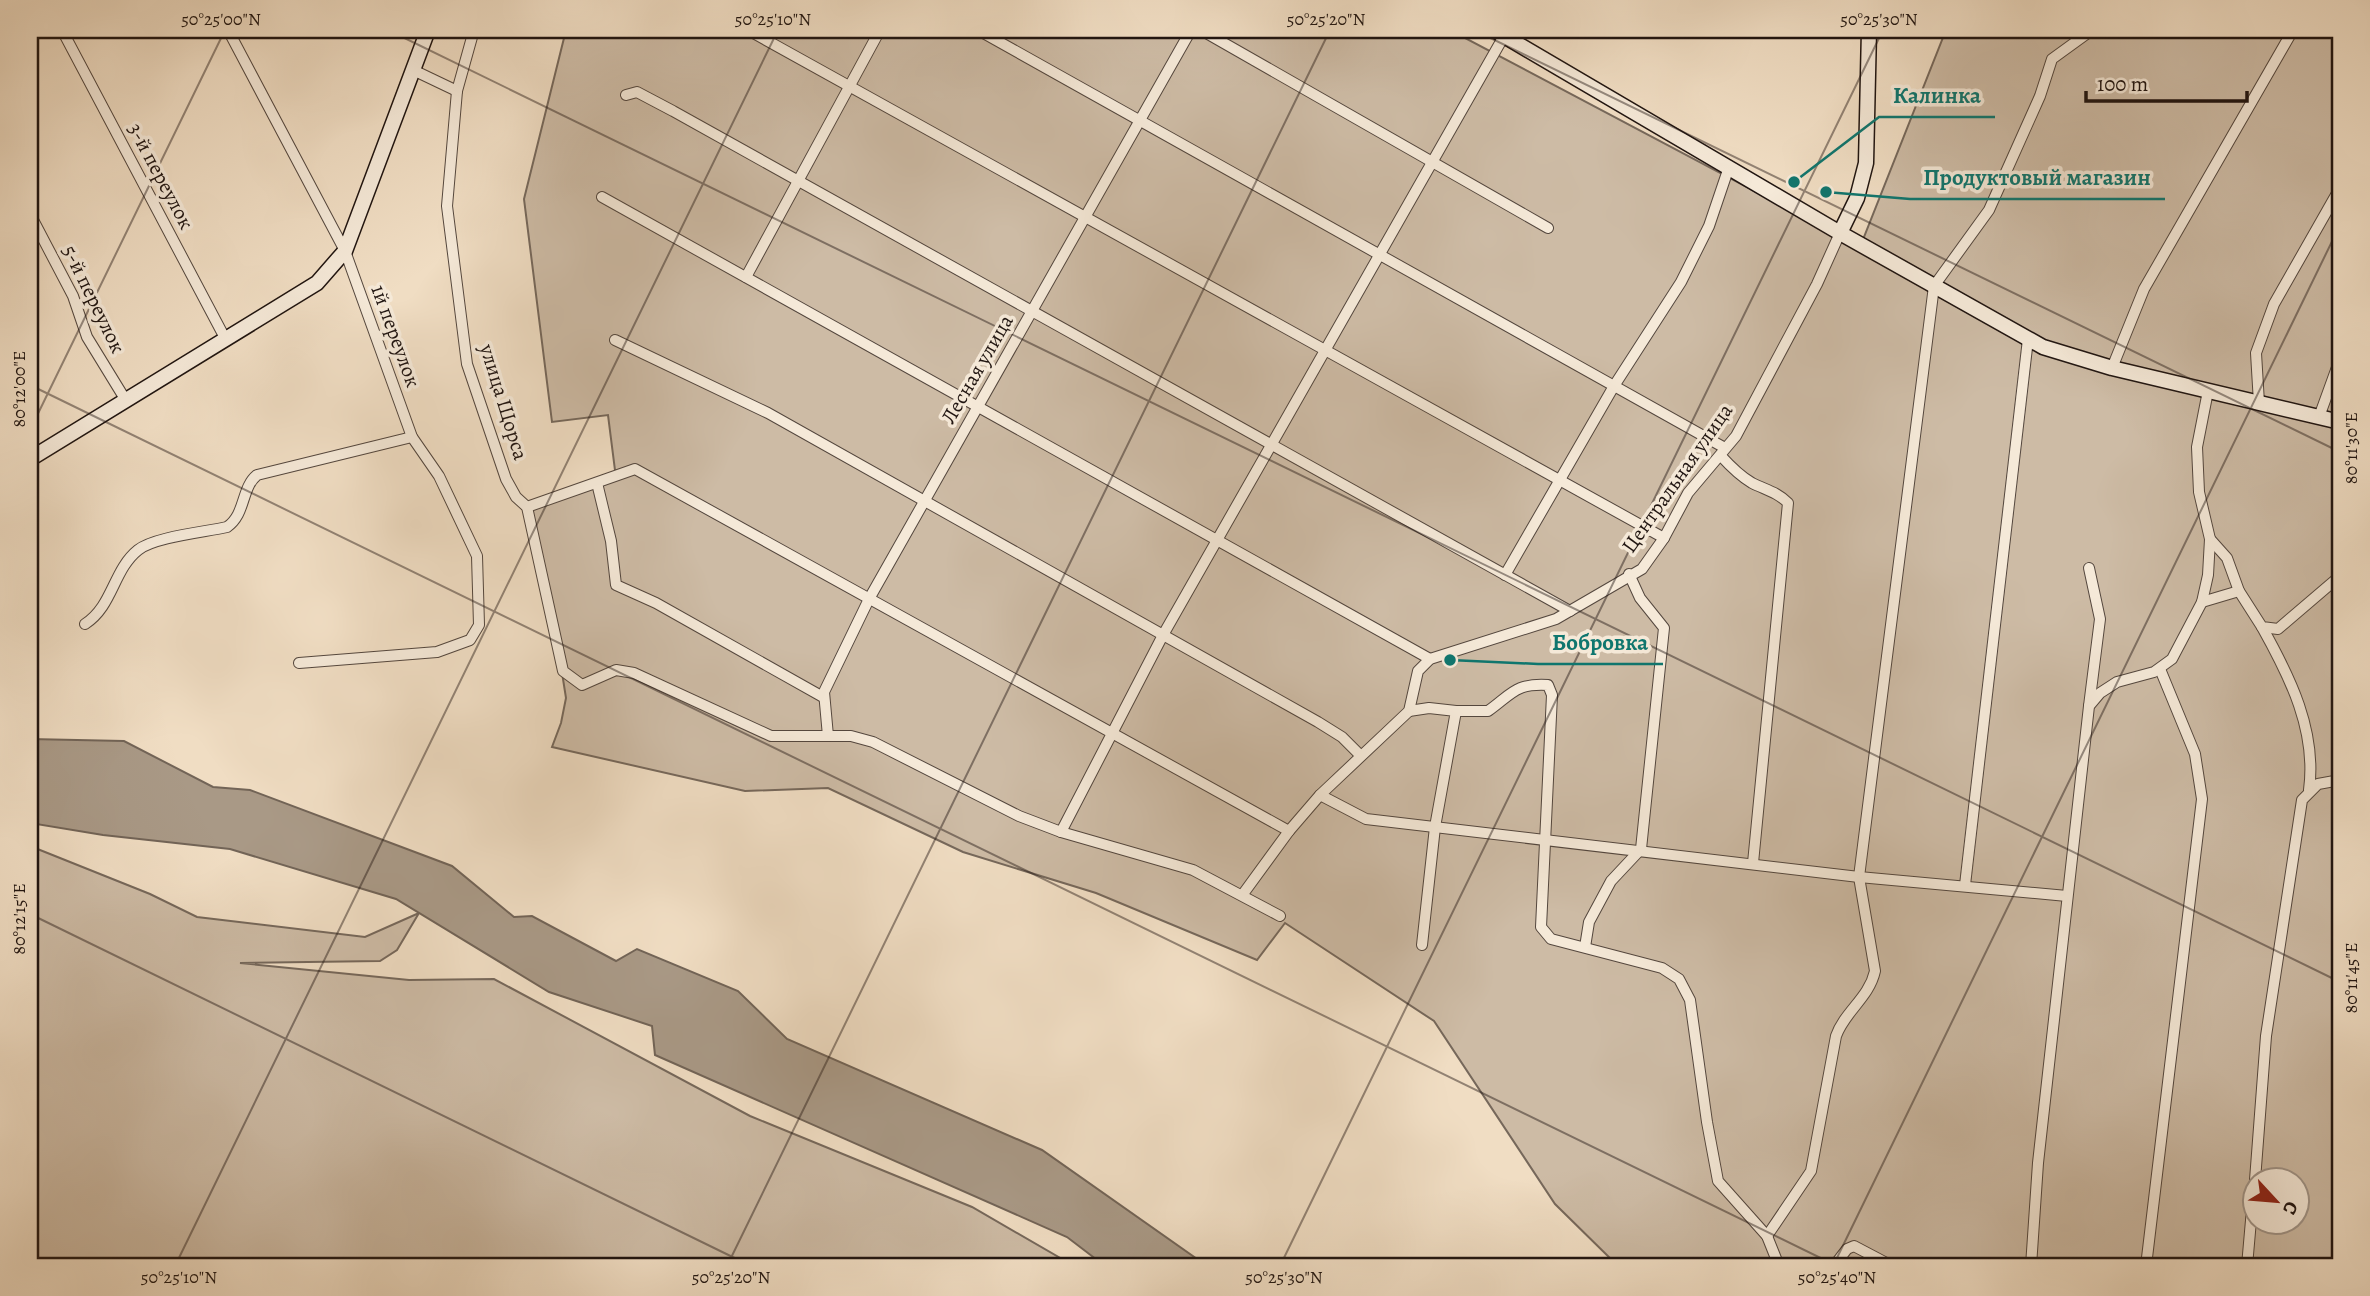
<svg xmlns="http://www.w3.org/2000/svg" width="2370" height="1296" font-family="Alegreya,serif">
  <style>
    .green { fill: #cdbba5; stroke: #76685b; stroke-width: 2; fill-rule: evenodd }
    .water { fill: #a99986; stroke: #726457; stroke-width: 2 }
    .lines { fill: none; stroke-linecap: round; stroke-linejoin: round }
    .street-casing { stroke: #54473e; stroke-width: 12 }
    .secondary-casing { stroke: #201511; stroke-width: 17 }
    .street { stroke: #f5e9d8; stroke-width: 10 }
    .secondary { stroke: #f5e9d8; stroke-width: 14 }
    .ticks { fill: none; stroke: #201511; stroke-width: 2; stroke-opacity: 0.45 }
    .labels { text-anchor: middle; stroke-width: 7; stroke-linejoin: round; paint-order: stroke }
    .street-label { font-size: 21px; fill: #201511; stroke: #f5e9d8 }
    .leader { fill: none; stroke: #0f766e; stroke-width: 2.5 }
    .callout-dot { fill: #0f766e; stroke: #f5e9d8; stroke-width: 2.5 }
    .callout-label { font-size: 23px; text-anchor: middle; font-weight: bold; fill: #0f766e; stroke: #f5e9d8; stroke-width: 7; stroke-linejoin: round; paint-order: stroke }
    .neatline { fill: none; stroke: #201511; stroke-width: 2.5 }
    .ticks-label { font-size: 18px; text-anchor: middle; fill: #201511 }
  </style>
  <rect width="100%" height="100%" fill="#f0ddc3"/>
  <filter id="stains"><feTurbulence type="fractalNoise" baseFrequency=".00286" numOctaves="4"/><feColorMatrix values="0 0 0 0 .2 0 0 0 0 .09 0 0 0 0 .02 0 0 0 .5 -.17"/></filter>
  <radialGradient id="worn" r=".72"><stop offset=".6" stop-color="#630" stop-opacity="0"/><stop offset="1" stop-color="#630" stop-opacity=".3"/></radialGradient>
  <!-- green -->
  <g class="green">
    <path d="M566 30H1450L1860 247 1946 30H2340V1266H1618L1555 1204 1434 1021 1285 923 1257 960 1096 893 963 852 828 788 745 791 552 747 561 723 566 698 554 622 528 506 616 478 608 415 552 422 524 199ZM2254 1180H2296V1222H2254Z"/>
    <path d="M30 846 150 894 197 917 365 937 419 913 397 950 380 961 240 963 409 980 494 979 750 1116 972 1207 1074 1266H30Z"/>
  </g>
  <!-- water -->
  <path class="water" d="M30 739 124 741 213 787 250 790 452 866 514 917 532 916 616 961 637 949 738 991 787 1039 1042 1150 1207 1266H1105L1067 1237 655 1055 652 1026 549 992 396 899 230 849 103 835 30 823Z"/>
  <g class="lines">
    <defs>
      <g id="street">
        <path d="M62 30 226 340"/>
        <path d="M228 30 345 251 412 437 439 476 477 556 479 625 470 640 437 652 299 663"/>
        <path d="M474 30 457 91 447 206 467 364 506 479 516 497 527 507 563 671 582 685 616 670 634 673 771 736H851L873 742 1019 816 1061 832 1193 870 1280 916"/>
        <path d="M748 30 1664 538"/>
        <path d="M978 30 1725 448"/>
        <path d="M1201 30 1548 228"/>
        <path d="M413 70 457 91"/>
        <path d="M626 95 637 92 673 111 1570 611"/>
        <path d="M602 197 1430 659"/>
        <path d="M30 214 73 296 87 337 125 399"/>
        <path d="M746 277 880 30"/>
        <path d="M615 340 768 413 1318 722 1342 737 1360 755"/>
        <path d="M2112 368 2144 289 2293 30"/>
        <path d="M2259 403 2256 353 2274 304 2340 188"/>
        <path d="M2319 417 2340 359"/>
        <path d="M1721 456C1731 467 1740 476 1752 483 1766 490 1777 492 1788 503L1753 863"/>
        <path d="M597 483 611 541 616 585 656 603 823 697"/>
        <path d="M527 507 635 469 1289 831"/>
        <path d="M2210 539 2227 558 2239 591 2262 627 2278 629 2340 576"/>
        <path d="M1505 575 1614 386 1681 282 1709 226 1729 167"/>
        <path d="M2202 602 2239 591"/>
        <path d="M85 624C113 606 113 570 138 550 154 537 205 532 227 527 246 514 241 488 257 475L412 437"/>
        <path d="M2262 627C2290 677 2317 731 2309 790"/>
        <path d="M2089 706 2100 619 2089 568"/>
        <path d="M1409 711 1429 708 1456 711 1435 827 1422 945"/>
        <path d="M1456 711H1488C1512 694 1515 683 1548 685L1552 695 1541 927 1551 939 1662 968 1679 979 1690 1000 1707 1122 1718 1181 1767 1236 1779 1266"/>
        <path d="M828 736 824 692 869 599 1191 30"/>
        <path d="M1320 795 1366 819 1859 877 2067 896"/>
        <path d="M1061 832 1163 635 1504 36 1503 31"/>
        <path d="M1965 885 2028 339"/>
        <path d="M1243 894 1289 831 1320 795 1409 711 1418 671 1430 659 1556 619 1642 569 1664 538 1688 493 1736 436 1817 284 1840 233"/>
        <path d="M1585 947 1589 922 1611 881 1641 849 1664 628 1640 598 1629 574"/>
        <path d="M2255 1180 2266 1036 2302 800 2318 784 2340 780"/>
        <path d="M1767 1236 1811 1171 1836 1036C1845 1011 1869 998 1875 971L1859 877 1934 286 1989 210 2040 96 2052 59 2092 30"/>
        <path d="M1834 1266 1847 1249 1854 1246 1892 1266"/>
        <path d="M2031 1266 2038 1163 2089 706 2100 693 2117 682 2154 672 2172 659 2202 602 2208 575 2210 539 2199 492 2197 447 2208 391"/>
        <path d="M2146 1266 2202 799 2195 754 2160 669"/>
        <path d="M2247 1266 2254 1186"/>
      </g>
      <g id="secondary">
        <path d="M1494 30 1840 233 2043 347 2112 368 2340 422"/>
        <path d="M1840 233 1857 198 1866 163 1869 30"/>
        <path d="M30 459 317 283 345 251 428 30"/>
      </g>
    </defs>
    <!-- street casing -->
    <use href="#street" class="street-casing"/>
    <!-- secondary casing -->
    <use href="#secondary" class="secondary-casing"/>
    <!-- street -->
    <use href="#street" class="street"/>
    <!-- secondary -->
    <use href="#secondary" class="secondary"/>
  </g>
  <!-- ticks -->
  <path class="ticks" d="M388 30 2340 982M1474 30 2340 452M30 385 1837 1266M30 430 225 30M30 914 751 1266M175 1266 778 30M727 1266 1330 30M1280 1266 1883 30M1833 1266 2340 225"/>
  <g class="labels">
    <!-- street labels -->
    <g class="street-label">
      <text transform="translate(161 176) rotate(62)" y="7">3-й переулок</text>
      <text transform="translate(94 299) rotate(64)" y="7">5-й переулок</text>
      <text transform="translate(396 336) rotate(70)" y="7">1й переулок</text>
      <text transform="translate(977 369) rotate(-60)" y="7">Лесная улица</text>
      <text transform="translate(504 402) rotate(73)" y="7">улица Щорса</text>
      <text transform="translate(1677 478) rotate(-55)" y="7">Центральная улица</text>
    </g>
  </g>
  <!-- callouts -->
  <path class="leader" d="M1794 182L1879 117H1995M1826 192L1910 199H2165M1450 660L1538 664H1663"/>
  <g class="callout-dot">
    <circle cx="1794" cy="182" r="7"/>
    <circle cx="1826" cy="192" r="7"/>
    <circle cx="1450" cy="660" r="7"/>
  </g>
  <g class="callout-label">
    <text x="1937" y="103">Калинка</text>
    <text x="2037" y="185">Продуктовый магазин</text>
    <text x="1600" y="650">Бобровка</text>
  </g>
  <!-- margin -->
  <rect width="2370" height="1296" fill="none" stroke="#f0ddc3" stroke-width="77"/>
  <!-- north arrow -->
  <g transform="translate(2276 1201) rotate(116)"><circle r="33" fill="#f5e9d8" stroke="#a09488" stroke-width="2"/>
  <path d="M0-5L12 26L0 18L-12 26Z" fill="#8f2418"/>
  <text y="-10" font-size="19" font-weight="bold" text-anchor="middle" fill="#201511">С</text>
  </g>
  <!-- scale -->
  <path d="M2086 91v10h161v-10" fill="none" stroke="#201511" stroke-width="3.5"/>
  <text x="2097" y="91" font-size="21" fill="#201511" stroke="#f5e9d8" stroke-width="5" paint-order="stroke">100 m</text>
  <rect x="38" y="38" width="2294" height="1220" class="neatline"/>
  <g class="ticks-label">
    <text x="221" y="25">50°25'00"N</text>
    <text x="773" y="25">50°25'10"N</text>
    <text x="1326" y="25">50°25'20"N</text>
    <text x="1879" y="25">50°25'30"N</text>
    <text transform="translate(19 389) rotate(-90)" y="6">80°12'00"E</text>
    <text transform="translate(2351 448) rotate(-90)" y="6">80°11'30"E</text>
    <text transform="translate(19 919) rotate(-90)" y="6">80°12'15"E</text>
    <text transform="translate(2351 978) rotate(-90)" y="6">80°11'45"E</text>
    <text x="179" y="1283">50°25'10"N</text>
    <text x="731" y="1283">50°25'20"N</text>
    <text x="1284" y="1283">50°25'30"N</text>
    <text x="1837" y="1283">50°25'40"N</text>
  </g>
  <rect width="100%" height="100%" filter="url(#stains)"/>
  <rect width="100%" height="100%" fill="url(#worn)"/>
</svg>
